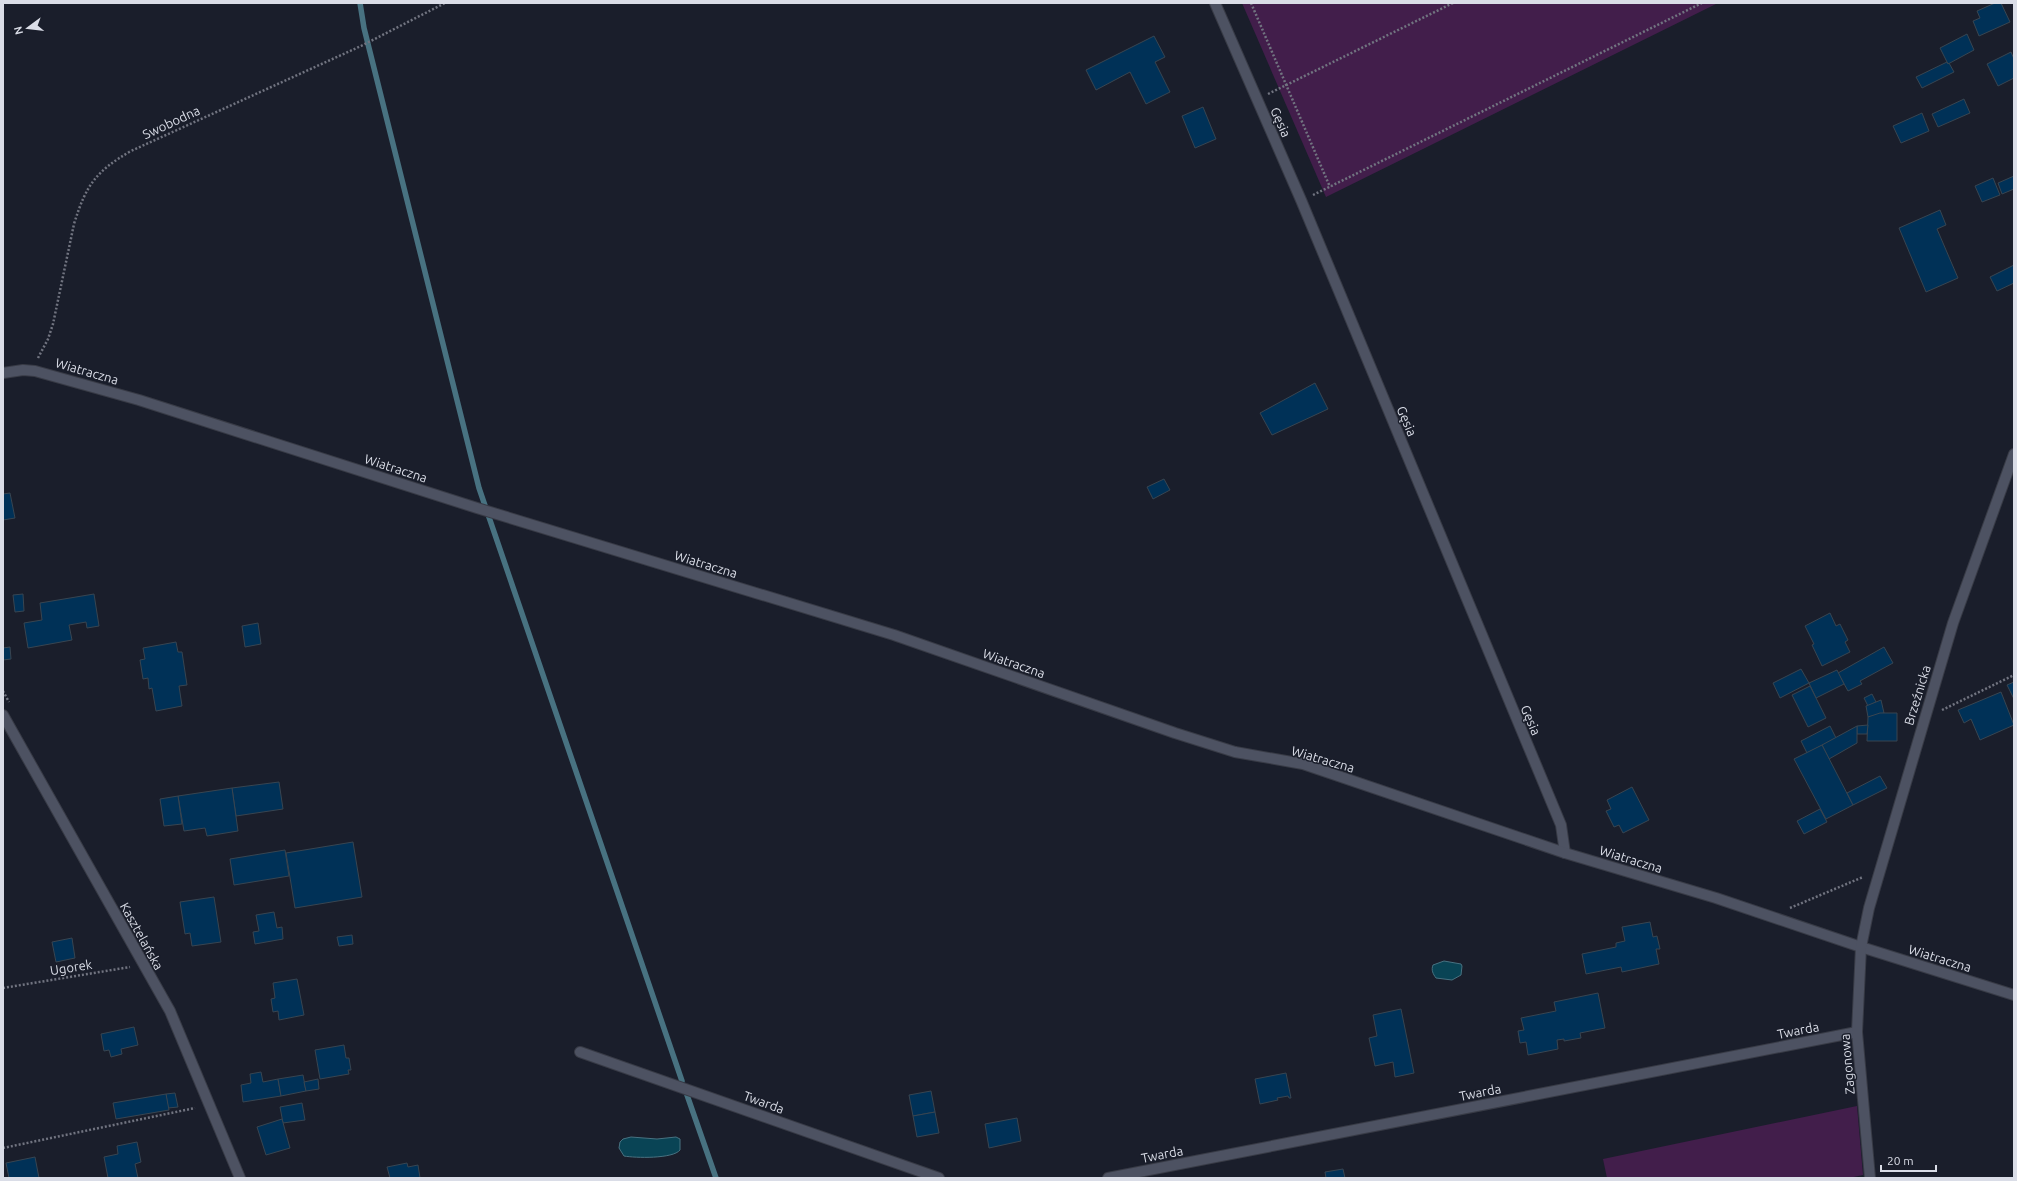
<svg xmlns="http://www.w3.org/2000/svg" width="2017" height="1181" font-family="Ubuntu,sans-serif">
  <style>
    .green { fill: #421e4b }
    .water { fill: #094455; stroke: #487281 }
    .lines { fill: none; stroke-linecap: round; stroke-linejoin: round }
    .stream { stroke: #487281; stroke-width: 5.5 }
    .building { fill: #003157; stroke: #384551 }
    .minor-casing { stroke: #383b46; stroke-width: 12 }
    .path { stroke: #717480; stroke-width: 2.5; stroke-dasharray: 2 2; stroke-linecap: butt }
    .minor { stroke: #4d5262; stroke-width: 10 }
    .labels { text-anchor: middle; stroke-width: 3; stroke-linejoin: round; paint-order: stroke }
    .street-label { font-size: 13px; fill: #dadde7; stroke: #1a1e2b }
  </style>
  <rect width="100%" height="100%" fill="#1a1e2b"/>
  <!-- green -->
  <g class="green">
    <path d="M1242 3H1718L1326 197Z"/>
    <path d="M1857 1106 1863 1175 1849 1178H1607L1603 1159Z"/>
  </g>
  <!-- water -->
  <g class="water">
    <path d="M1444 961 1461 964 1462 966 1461 975 1452 980 1436 978C1433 974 1431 970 1433 965Z"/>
    <path d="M631 1137 657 1139 676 1137 680 1139V1150C673 1159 635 1158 624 1156L619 1148 620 1142 623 1139Z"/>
  </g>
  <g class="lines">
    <!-- stream -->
    <g class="stream">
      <path d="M360 3 364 28 479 488 682 1081"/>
      <path d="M687 1095 716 1178"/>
    </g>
  </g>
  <!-- building -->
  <g class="building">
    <path d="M1995 3H2001L2010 22 1979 36 1973 21 1980 18 1977 11Z"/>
    <path d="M1967 34 1974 50 1948 64 1940 48Z"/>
    <path d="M1154 36 1165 57 1155 62 1170 92 1146 104 1130 72 1096 90 1086 70Z"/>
    <path d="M2011 52 2014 59V78L1998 86 1987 64Z"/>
    <path d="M1947 62 1948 64 1949 63 1954 72 1922 88 1916 77Z"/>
    <path d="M1964 99 1970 113 1938 127 1932 114Z"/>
    <path d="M1203 107 1216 139 1195 148 1182 116Z"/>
    <path d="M1922 113 1929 131 1901 143 1893 126Z"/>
    <path d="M2014 176V189L2002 194 1998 183Z"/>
    <path d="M1993 178 2000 195 1982 202 1975 186Z"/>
    <path d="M1940 210 1946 225 1937 229 1958 278 1926 292 1899 228Z"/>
    <path d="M2014 265V283L1997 291 1990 277Z"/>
    <path d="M1315 383 1328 409 1272 435 1260 413Z"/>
    <path d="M1164 479 1170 490 1153 499 1147 487Z"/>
    <path d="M10 493 15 518 3 520V494Z"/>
    <path d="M23 594 24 611 15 612 13 595Z"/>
    <path d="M94 594 99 626 87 628 86 622 69 625 72 640 28 648 24 623 42 620 40 603Z"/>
    <path d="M1830 613 1836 626 1840 624 1848 640 1845 642 1850 652 1822 666 1812 645 1814 644 1805 626Z"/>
    <path d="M258 623 261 644 245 647 242 626Z"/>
    <path d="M176 642 178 652H182L187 685 179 686 182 706 156 711 152 688 149 689 148 678 143 679 140 660 145 659 143 648Z"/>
    <path d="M10 647 11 659 3 660V648Z"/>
    <path d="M1884 647 1893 663 1860 681 1862 684 1848 691 1838 673Z"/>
    <path d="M1801 669 1809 683 1780 698 1773 683Z"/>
    <path d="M1837 670 1844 684 1816 698 1809 683Z"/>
    <path d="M2014 682V699L2007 685Z"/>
    <path d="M1810 686 1826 718 1808 727 1792 695Z"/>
    <path d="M2001 692 2014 725 1980 740 1971 719 1964 723 1958 710Z"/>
    <path d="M1872 694 1876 702 1868 706 1864 698Z"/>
    <path d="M1881 700 1884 713 1868 717 1866 706Z"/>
    <path d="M1880 713H1897V741H1867L1868 717Z"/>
    <path d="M1868 725 1867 734H1857V726Z"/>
    <path d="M1830 726 1836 738 1807 753 1801 741Z"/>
    <path d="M1857 726V743L1829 759 1822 745Z"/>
    <path d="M1822 745 1853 805 1826 819 1794 759Z"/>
    <path d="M1880 776 1887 788 1853 805 1847 793Z"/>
    <path d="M279 782 283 809 236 816 232 788Z"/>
    <path d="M1632 787 1649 820 1623 833 1619 825 1614 827 1606 811 1611 809 1607 800Z"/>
    <path d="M232 788 238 831 207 836 205 828 184 831 178 796Z"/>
    <path d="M178 796 182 824 164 826 160 799Z"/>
    <path d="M1820 809 1827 822 1804 834 1797 821Z"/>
    <path d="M353 842 362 897 295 908 286 853Z"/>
    <path d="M285 850 289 876 234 885 230 859Z"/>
    <path d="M214 897 221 942 192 946 190 933 185 934 180 902Z"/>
    <path d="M274 912 277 928 282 927 283 939 255 944 253 932 259 931 256 915Z"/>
    <path d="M1650 922 1653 937 1657 936 1660 949H1656L1659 964 1622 972 1621 967 1586 974 1582 954 1616 947V943L1625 941 1622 927Z"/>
    <path d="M352 935 353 944 339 946 337 937Z"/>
    <path d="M72 938 75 958 56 962 52 942Z"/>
    <path d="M297 979 304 1015 279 1020 278 1011 273 1012 271 999 275 998 273 983Z"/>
    <path d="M1598 993 1605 1028 1580 1033 1581 1038 1564 1041V1039L1557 1040 1558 1049 1528 1055 1526 1042 1520 1043 1518 1031 1524 1030 1521 1018 1556 1011 1554 1002Z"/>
    <path d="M1401 1009 1414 1073 1395 1077 1393 1062 1375 1066 1369 1038 1377 1036 1373 1015Z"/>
    <path d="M134 1027 138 1045 121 1049 122 1054 111 1057 109 1050 104 1051 101 1034Z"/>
    <path d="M344 1045 346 1058H349L351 1070H348L349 1074 320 1079 315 1050Z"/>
    <path d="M261 1072 263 1082 278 1079 281 1096 243 1102 241 1085 251 1083 250 1074Z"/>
    <path d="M1286 1073 1291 1098H1289L1288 1096 1277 1098 1278 1100 1260 1104 1255 1079Z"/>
    <path d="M303 1075 306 1091 281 1096 278 1079Z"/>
    <path d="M318 1079 319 1089 306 1091 304 1082Z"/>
    <path d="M931 1091 935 1112 913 1116 909 1095Z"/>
    <path d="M175 1093 178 1107 168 1108 166 1094Z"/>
    <path d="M166 1094 169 1110 116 1119 113 1103Z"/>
    <path d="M302 1103 305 1120 283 1123 280 1107Z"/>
    <path d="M935 1112 939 1133 917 1137 913 1116Z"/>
    <path d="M1017 1118 1021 1141 989 1148 985 1124Z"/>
    <path d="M282 1119 290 1148 266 1155 257 1127Z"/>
    <path d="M137 1142 141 1162 135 1164 138 1178H108L104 1157 118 1154 117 1146Z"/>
    <path d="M35 1157 39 1178H9L6 1163Z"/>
    <path d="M407 1163 408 1167 418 1165 420 1178H390L387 1167Z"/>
    <path d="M1343 1169 1345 1178H1326L1325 1172Z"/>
  </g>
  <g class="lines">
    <defs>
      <g id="minor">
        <path d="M1215 3 1301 200 1561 825 1565 853"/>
        <path d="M3 373 23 370 35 371 139 400 477 508 894 635 1175 733 1235 752 1303 764 1565 853 1716 898 1861 947 2014 995"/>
        <path d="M3 715 170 1011 240 1178"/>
        <path d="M580 1052 939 1178"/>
        <path d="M1108 1178 1857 1032"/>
        <path d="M1870 1178 1857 1032 1861 947 1869 908 1953 623 2014 454"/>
      </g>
    </defs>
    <!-- minor casing -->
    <use href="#minor" class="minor-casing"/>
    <!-- path -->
    <g class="path">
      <path d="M1251 3 1330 187"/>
      <path d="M1268 94 1453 3"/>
      <path d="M1313 195 1702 3"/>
      <path d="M38 358 48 339 53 324 74 224C86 185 96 171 131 151L361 46 445 3"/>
      <path d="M3 691 9 702"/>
      <path d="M1942 710 2014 675"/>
      <path d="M1790 908 1863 877"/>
      <path d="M3 988 130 967"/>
      <path d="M3 1148 195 1108"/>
    </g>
    <!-- minor -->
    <use href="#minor" class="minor"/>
  </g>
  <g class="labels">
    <!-- street labels -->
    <g class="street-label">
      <text transform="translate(171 122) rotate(-25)" y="5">Swobodna</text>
      <text transform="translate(1281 122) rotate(66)" y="5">Gęsia</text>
      <text transform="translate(87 371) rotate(16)" y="5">Wiatraczna</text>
      <text transform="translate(1407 421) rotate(67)" y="5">Gęsia</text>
      <text transform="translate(396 468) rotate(18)" y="5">Wiatraczna</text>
      <text transform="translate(706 564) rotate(17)" y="5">Wiatraczna</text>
      <text transform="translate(1014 663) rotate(19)" y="5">Wiatraczna</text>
      <text transform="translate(1917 695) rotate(-73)" y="5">Brzeźnicka</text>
      <text transform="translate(1531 720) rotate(67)" y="5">Gęsia</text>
      <text transform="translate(1323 759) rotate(16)" y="5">Wiatraczna</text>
      <text transform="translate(1631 859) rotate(17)" y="5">Wiatraczna</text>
      <text transform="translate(142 936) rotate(61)" y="5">Kasztelańska</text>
      <text transform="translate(1940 958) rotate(17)" y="5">Wiatraczna</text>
      <text transform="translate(71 967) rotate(-9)" y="5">Ugorek</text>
      <text transform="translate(1798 1030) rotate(-11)" y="5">Twarda</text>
      <text transform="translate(1847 1064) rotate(-95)" y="5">Zagonowa</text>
      <text transform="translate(1480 1092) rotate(-11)" y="5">Twarda</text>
      <text transform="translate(764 1102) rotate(20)" y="5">Twarda</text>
      <text transform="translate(1162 1154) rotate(-11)" y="5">Twarda</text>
    </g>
  </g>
  <!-- border -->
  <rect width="2017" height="1181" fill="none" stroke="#dadde7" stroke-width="8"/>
  <!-- north arrow -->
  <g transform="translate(28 28) rotate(255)" stroke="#1a1e2b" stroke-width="3" paint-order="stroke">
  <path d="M0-3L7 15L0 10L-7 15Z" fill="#dadde7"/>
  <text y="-6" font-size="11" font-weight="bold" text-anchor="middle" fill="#dadde7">N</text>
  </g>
  <!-- scale -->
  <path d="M1881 1165v6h55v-6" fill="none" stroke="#dadde7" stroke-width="2"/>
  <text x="1887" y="1165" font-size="12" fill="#dadde7" stroke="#1a1e2b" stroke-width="3" paint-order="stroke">20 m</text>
</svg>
